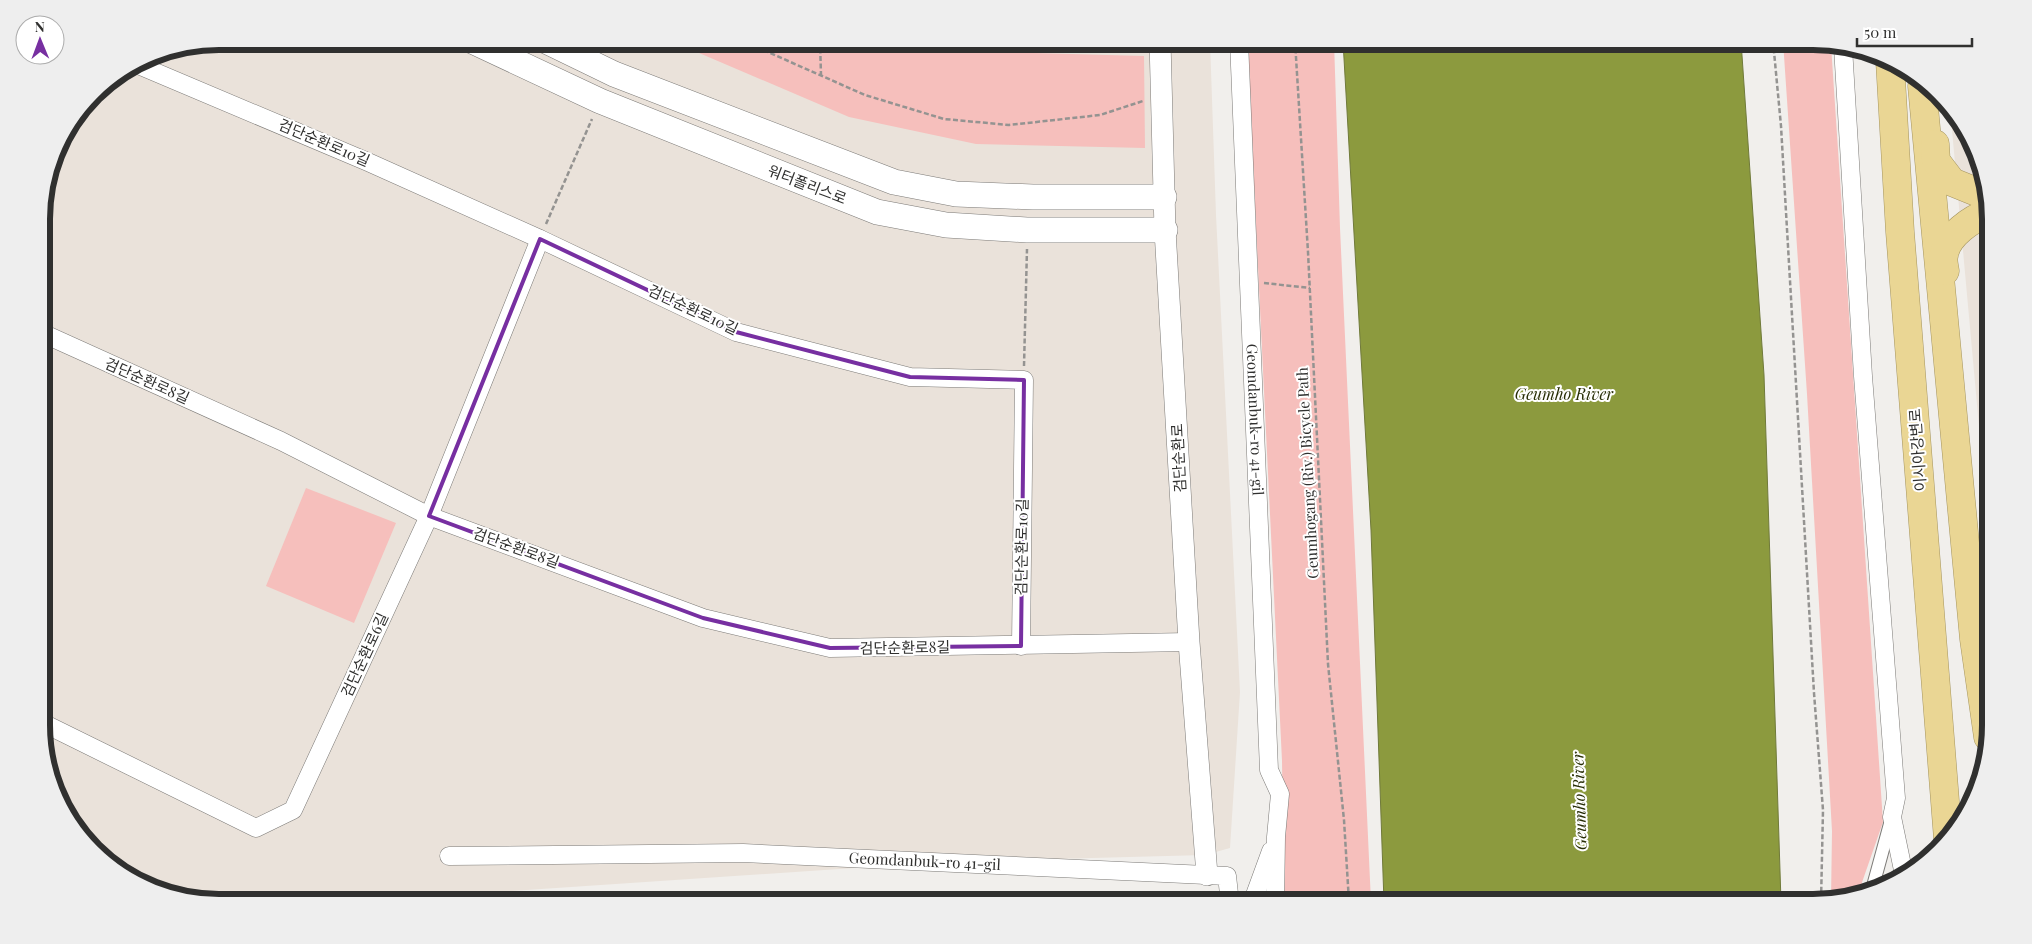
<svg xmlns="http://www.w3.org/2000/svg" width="2032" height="944" font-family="'Playfair Display','Noto Sans KR',serif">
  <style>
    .built { fill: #eae2da }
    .green { fill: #f6bfbc }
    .water { fill: #8c9a3e; stroke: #707a3a }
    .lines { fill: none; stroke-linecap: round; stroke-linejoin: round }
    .pedestrian-casing { stroke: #7c7a77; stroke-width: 14 }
    .minor-casing { stroke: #7c7a77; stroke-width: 19 }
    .tertiary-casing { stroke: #7c7a77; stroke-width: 22 }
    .secondary-casing { stroke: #7c7a77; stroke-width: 26 }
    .trunk-casing { stroke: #a59560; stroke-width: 29 }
    .path { stroke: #949391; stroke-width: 2.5; stroke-dasharray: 5 2.5; stroke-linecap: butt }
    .pedestrian { stroke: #fff; stroke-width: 12 }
    .minor { stroke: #fff; stroke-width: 18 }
    .tertiary { stroke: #fff; stroke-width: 21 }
    .secondary { stroke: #fff; stroke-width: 25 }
    .trunk { stroke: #ead694; stroke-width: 28 }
    .marked { fill: none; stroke: #772fa1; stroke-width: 4; stroke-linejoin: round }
    .labels { text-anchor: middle; stroke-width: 4; stroke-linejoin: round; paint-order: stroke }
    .street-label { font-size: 15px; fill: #30302f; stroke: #fff }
    .water-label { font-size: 16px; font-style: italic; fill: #282e06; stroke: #fff }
    .rim { fill: none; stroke: #30302f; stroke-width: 6 }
  </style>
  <rect width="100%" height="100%" fill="#f1efec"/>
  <!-- built -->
  <g class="built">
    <path d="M219 41H1210L1216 215 1240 692 1230 848 1205 855 942 862 334 903H219L151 889 78 833 43 749 42 207 59 141 102 86 151 55Z"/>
    <path d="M1950 108 1954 111 1989 196 1990 547Z"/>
  </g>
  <!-- green -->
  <g class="green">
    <path d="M671 41H820V47L1144 56 1145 148 976 144 849 117Z"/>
    <path d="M1247 41H1334L1340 228 1371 902 1284 903 1282 761Z"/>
    <path d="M1783 41H1813L1831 45 1883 822 1859 891 1831 900 1832 831 1807 394Z"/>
    <path d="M306 488 396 523 354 623 266 586Z"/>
  </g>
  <!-- water -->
  <path class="water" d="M1343 41H1741L1764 375 1781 902H1384L1371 530Z"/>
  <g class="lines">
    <defs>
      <path id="pedestrian" d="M1873 886 1891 820"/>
      <g id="minor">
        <path id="s1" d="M1239 41 1269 770 1280 794 1276 837 1275 903"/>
        <path d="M1843 47 1863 376 1896 798 1892 817 1904 875"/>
        <path d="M136 64 368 162 540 239 736 332 910 377 1024 380 1021 646"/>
        <path d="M42 333 281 441 429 516 703 618 830 648 1189 642"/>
        <path d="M43 723 256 828 293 810 429 516 540 239"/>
        <path id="s2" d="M449 856 743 853 1227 876 1230 903"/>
        <path d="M1252 903 1271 851"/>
      </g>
      <path id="tertiary" d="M1160 41 1165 230 1189 642 1207 875"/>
      <g id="secondary">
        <path d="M472 41 600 101 877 212 946 225 1027 230H1165"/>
        <path d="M546 41 614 74 894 182 956 194 1033 197H1164"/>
      </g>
      <g id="trunk">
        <path d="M1890 61 1900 232 1948 839"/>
        <path d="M1922 86 1974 639 1988 737"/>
        <path d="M1935 144 1936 161 1952 182 1989 197"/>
        <path d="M1945 271C1944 266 1943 259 1944 255 1947 235 1972 219 1989 212"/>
      </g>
    </defs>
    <!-- pedestrian casing -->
    <use href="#pedestrian" class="pedestrian-casing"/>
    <!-- minor casing -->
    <use href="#minor" class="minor-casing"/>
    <!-- tertiary casing -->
    <use href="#tertiary" class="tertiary-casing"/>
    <!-- secondary casing -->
    <use href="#secondary" class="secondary-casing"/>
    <!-- trunk casing -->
    <use href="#trunk" class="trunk-casing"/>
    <!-- path -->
    <g class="path">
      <path d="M611 41 612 52"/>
      <path d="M743 41 865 95 944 119 1009 125 1100 115 1143 101"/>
      <path d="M820 41 821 75"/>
      <path d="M1295 41 1308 252 1328 664 1344 820 1349 902"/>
      <path d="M1773 41 1781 126 1814 693 1823 810 1821 902"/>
      <path d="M546 224 592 119"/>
      <path d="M1264 283 1310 288"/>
      <path d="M1024 366 1027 249"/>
    </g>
    <!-- pedestrian -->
    <use href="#pedestrian" class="pedestrian"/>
    <!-- minor -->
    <use href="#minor" class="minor"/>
    <!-- tertiary -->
    <use href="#tertiary" class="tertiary"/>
    <!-- secondary -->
    <use href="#secondary" class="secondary"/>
    <!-- trunk -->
    <use href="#trunk" class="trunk"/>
  </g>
  <!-- marked area -->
  <path class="marked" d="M540 239 736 332 910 377 1024 380 1021 646 830 648 703 618 429 516Z"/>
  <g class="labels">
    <!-- street labels -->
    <g class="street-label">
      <text transform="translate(324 143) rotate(23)" y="5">검단순환로10길</text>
      <text transform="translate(807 185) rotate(21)" y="5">워터폴리스로</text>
      <text transform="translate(693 310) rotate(25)" y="5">검단순환로10길</text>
      <text transform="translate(147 381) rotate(24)" y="5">검단순환로8길</text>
      <text dy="5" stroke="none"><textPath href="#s1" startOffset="379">Geomdanbuk-ro 41-gil</textPath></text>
      <text transform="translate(1918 450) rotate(-94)" y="5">이시아강변로</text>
      <text transform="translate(1179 458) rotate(-93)" y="5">검단순환로</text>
      <text transform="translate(1308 473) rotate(-93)" y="5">Geumhogang (Riv.) Bicycle Path</text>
      <text transform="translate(1022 547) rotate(-89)" y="5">검단순환로10길</text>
      <text transform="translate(516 548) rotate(20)" y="5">검단순환로8길</text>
      <text transform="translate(905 648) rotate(-1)" y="5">검단순환로8길</text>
      <text transform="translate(365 655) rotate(-65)" y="5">검단순환로6길</text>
      <text dy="5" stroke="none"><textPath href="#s2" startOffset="476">Geomdanbuk-ro 41-gil</textPath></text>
    </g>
    <!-- water labels -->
    <g class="water-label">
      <text x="1564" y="400">Geumho River</text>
      <text transform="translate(1579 801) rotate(-92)" y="6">Geumho River</text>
    </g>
  </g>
  <!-- crop -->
  <path d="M0 0H2032V944H0ZM219 50H1813A169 169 0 0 1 1982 219V725A169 169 0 0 1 1813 894H219A169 169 0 0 1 50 725V219A169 169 0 0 1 219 50Z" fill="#eee" fill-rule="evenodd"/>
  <path class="rim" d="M219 50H1813A169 169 0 0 1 1982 219V725A169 169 0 0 1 1813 894H219A169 169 0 0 1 50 725V219A169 169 0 0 1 219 50Z"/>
  <!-- north arrow -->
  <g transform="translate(40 40) rotate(359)"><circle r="24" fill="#ffffff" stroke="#acacac"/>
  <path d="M0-4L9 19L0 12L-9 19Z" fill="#772fa1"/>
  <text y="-8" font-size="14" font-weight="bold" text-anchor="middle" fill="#30302f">N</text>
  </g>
  <!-- scale -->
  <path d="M1857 38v8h115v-8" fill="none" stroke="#30302f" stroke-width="2.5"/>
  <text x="1864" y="38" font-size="15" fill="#30302f" stroke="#ffffff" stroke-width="4" paint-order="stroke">50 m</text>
</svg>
